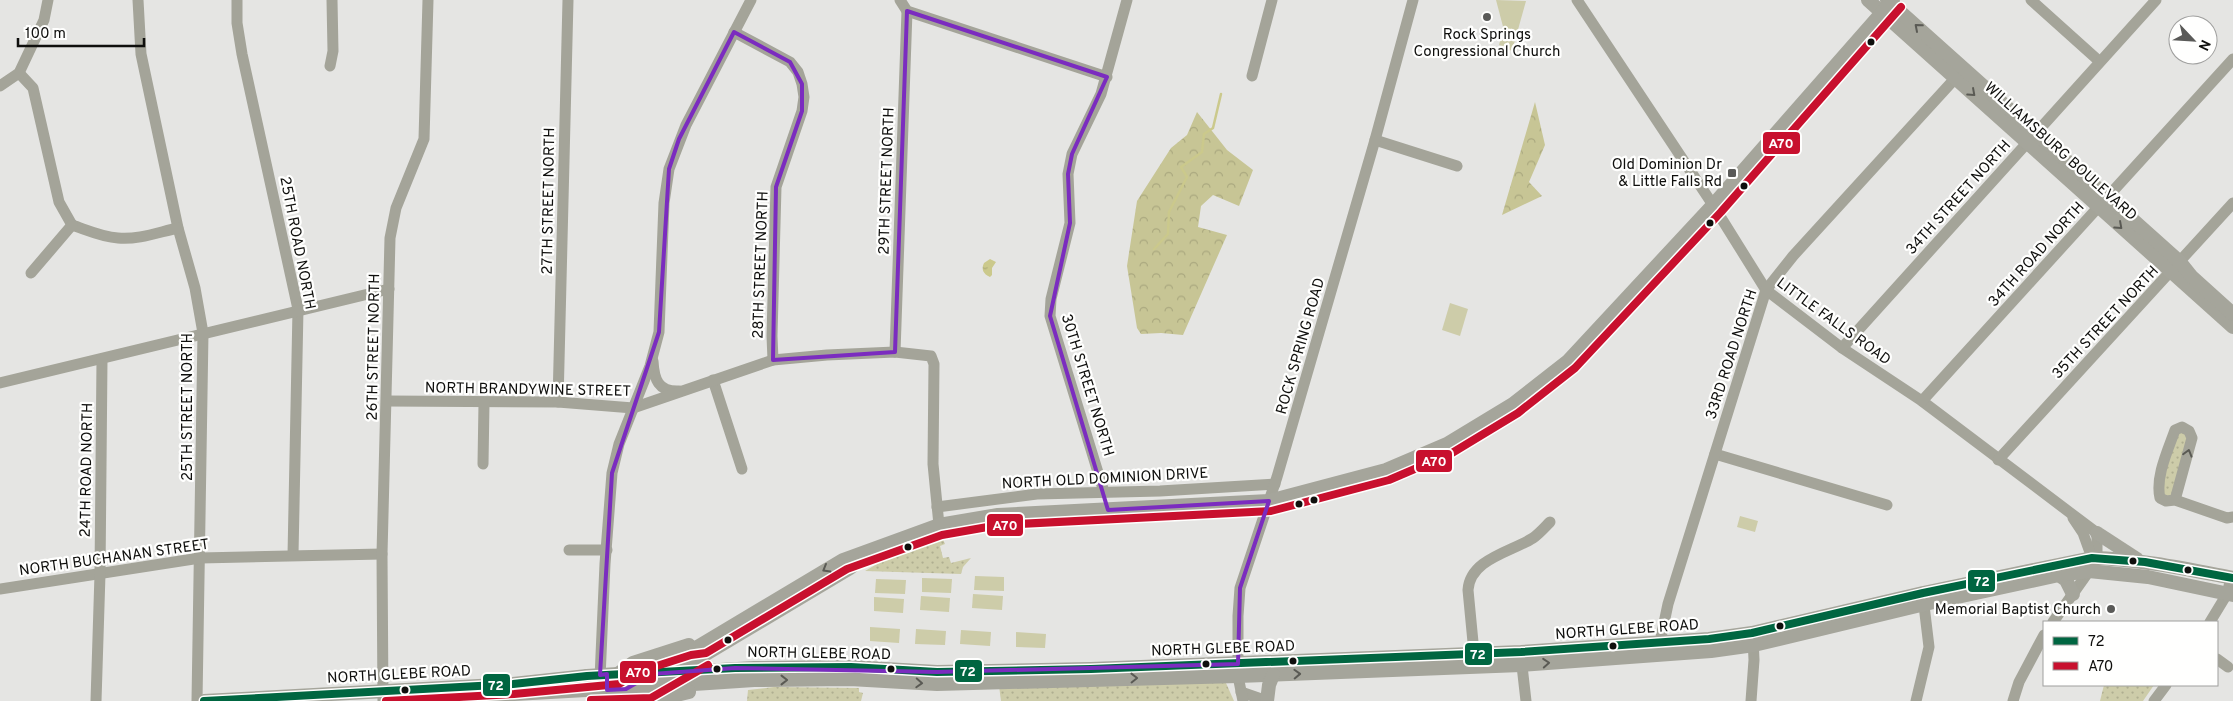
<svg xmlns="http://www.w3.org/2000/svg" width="2233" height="701" font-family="Overpass,sans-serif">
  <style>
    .grass { fill: url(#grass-dots) }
    .forest { fill: url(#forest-crowns) }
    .park { fill: #cdcca9 }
    .water { fill: url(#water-ripples) }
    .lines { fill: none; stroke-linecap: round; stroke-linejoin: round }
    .stream { stroke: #cbc98c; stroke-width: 2.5 }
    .minor { stroke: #a4a499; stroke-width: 11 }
    .major { stroke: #a5a59b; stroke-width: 14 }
    .major-bridge { stroke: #a5a59b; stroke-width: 14 }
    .bus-1-casing { stroke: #fffffe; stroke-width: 11 }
    .bus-2-casing { stroke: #fffffe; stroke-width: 11 }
    .bus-1 { stroke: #006641; stroke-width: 8 }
    .bus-2 { stroke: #c8102e; stroke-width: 8 }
    .oneway { stroke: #5a5a54 }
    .oneway2 { stroke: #5a5a53 }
    .marked { fill: none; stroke: #7b2cbf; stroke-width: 4; stroke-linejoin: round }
    .poi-dot { fill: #5a5a58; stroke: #fffffe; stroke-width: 2 }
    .bus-dot { fill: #0f0f0d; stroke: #fffffe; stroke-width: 2 }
    .labels { text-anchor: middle; stroke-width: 4.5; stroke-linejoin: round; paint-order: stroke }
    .poi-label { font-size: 15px; fill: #0f0f0d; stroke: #fffffe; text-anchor: end }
    .street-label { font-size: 15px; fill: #0f0f0d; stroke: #fffffe }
    .line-badge { stroke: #fffffe; stroke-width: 2 }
    .badge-label { font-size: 14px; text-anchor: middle; font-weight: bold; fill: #fff }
  </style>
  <defs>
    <pattern id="grass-dots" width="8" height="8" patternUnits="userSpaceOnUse" patternTransform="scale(1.25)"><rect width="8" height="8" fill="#cdcca9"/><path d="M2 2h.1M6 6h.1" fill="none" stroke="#afae90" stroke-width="1.8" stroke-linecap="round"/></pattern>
    <pattern id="forest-crowns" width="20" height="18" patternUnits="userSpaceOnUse" patternTransform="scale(1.25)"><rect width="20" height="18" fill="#c7c595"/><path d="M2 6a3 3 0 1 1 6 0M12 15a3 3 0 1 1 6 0" fill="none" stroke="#aaa87f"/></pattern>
    <pattern id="water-ripples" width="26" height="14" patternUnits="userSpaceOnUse" patternTransform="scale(1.25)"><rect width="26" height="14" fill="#cbc98c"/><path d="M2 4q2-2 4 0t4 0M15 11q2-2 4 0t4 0" fill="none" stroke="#adab78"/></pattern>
  </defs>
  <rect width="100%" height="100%" fill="#e5e5e3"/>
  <!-- grass -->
  <g class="grass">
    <path d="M2175 430 2189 431 2175 500 2160 498Z"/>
    <path d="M942 537 945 544 940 546 943 558 949 557 951 563 971 558 963 567 961 574 865 571 901 550Z"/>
    <path d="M1166 683H1226L1234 701H1001L999 686Z"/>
    <path d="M2104 685H2154L2143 701H2100Z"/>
    <path d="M774 687 859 688V692L863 693 861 701H747L748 690Z"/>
  </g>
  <!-- forest -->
  <g class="forest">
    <path d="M1535 102 1545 145 1529 182 1542 196 1502 215Z"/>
    <path d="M1197 112 1227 150 1253 170 1239 206 1213 195 1201 206 1198 227 1227 235 1183 335 1161 333 1141 334 1137 328 1127 266 1137 201 1171 148 1187 135Z"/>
  </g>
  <!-- park -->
  <g class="park">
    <path d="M1496 0 1526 1 1512 51 1499 45 1500 41 1506 38Z"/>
    <path d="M1450 303 1468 309 1460 336 1442 330Z"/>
    <path d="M1740 516 1758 521 1755 532 1737 527Z"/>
    <path d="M975 576 1004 577V591L974 590Z"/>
    <path d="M922 578 952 579 951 593 922 592Z"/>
    <path d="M876 579 906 580 905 594 875 593Z"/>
    <path d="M973 594 1003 596 1002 610 972 608Z"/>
    <path d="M921 596 950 598 949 612 920 610Z"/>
    <path d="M874 597 904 599 903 613 874 611Z"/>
    <path d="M870 627 900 629 899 643 870 641Z"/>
    <path d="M916 629 946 631 945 645 915 644Z"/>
    <path d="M961 630 991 632 990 646 960 644Z"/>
    <path d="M1016 632 1046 634 1045 648 1016 647Z"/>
  </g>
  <!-- water -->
  <path class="water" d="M990 259 996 262 992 268V275L990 277C983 274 981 269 984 263Z"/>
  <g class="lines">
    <!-- stream -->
    <path class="stream" d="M1154 249 1168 234 1169 212 1187 177 1181 167 1202 152 1204 134 1213 128 1221 94"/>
    <!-- minor -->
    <g class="minor">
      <path d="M138 0 141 54 178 228 195 288 203 333 197 701"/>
      <path d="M237 0V23L242 54 298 309 293 555"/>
      <path d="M900 0 907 11 1107 77"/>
      <path d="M1577 0 1713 205 1766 290 1842 348 1922 401 2097 533V552L2092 558 2089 571 2053 622"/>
      <path d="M2031 0 2099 61"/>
      <path d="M734 32 790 62 798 72 802 84 804 97 802 111 776 187 772 336 773 360"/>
      <path d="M330 66 333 51 332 0"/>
      <path d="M19 73 33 88 59 202 72 225"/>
      <path d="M1252 76 1272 0"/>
      <path d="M0 86 19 73 44 20 48 0"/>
      <path d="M1375 140 1457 166"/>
      <path d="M72 225C87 230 102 237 118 238 138 240 159 232 178 228"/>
      <path d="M31 273 72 225"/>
      <path d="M1842 348 2156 0"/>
      <path d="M895 352 907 11"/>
      <path d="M653 361C654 379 658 392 679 391"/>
      <path d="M713 380 742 469"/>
      <path d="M0 383 389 289"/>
      <path d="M387 401 558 402 633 408 773 360 827 355 895 352 931 356 934 364 933 464 939 525"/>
      <path d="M1922 401 2233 59"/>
      <path d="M558 402 568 0"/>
      <path d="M1715 454 1887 505"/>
      <path d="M1998 460 2233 203"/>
      <path d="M483 464 484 403"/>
      <path d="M1104 492 1050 316 1051 299 1070 223 1068 174 1072 154 1101 94 1127 0"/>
      <path d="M2175 500 2192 438 2189 431 2182 427 2175 430C2168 450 2155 477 2160 498L2166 501 2175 500 2227 518 2233 517"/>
      <path d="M937 507 1037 494 1160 491 1275 484"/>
      <path d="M2073 518 2083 533 2092 558"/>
      <path d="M569 550H607"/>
      <path d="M0 589 200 558 382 554"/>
      <path d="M2210 622 2227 594 2231 578"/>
      <path d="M1660 651V642L1668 604 1766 290 1793 256 1961 72"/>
      <path d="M1521 657 1526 701"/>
      <path d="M2217 659 2228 667"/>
      <path d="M1475 663 1468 590C1470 559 1511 552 1533 538 1539 534 1545 527 1550 522"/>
      <path d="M1241 692 1267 701"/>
      <path d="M96 701 100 574 102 359"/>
      <path d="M383 701 382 554 390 238 396 208 424 139 428 0"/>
      <path d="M599 701 605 564 612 473 619 444 650 366 659 332 664 203 669 169 686 125 751 0"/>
      <path d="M1243 701 1238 676V616L1240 588 1277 477 1375 140 1413 0"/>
      <path d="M1751 701 1754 660 1753 638"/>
      <path d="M1916 701 1929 647 1923 597"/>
      <path d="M2013 701 2019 682 2044 635"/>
      <path d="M2154 701 2166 685"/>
    </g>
    <!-- major -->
    <g class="major">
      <path d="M1868 0 2233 327"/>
      <path d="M1887 0 2180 262 2192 277 2233 314"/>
      <path d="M2097 533 2137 559"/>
      <path d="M2059 575 2066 580 2073 594"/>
      <path d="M679 670 850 568 863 558"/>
      <path d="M654 673 843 560 939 525 998 515 1269 501 1386 470 1447 444 1513 404 1568 361 1713 205 1893 0"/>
      <path d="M618 674H652L754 668 851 667 937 672 1091 669 1521 652 1709 639 1752 633 1923 593 2092 558C2140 559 2186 569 2233 578"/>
      <path d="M618 674 633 663 689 645"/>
      <path d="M619 689 754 680 850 679 937 684 1238 676 1521 665 1711 651 1754 645 1925 604 2059 575 2089 571 2148 577 2233 595"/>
      <path d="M204 701 513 684 587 676"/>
      <path d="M389 701 586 690"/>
      <path d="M651 701 689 692"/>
      <path d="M1267 701 1269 685 1273 675"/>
    </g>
    <!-- major-bridge -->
    <g class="major-bridge">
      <path d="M587 676 618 674"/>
      <path d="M586 690 619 689"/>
      <path d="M605 701 616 695"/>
    </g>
    <defs>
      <path id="bus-1" d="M204 701 513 684 587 676 735 668 851 667 937 672 1091 669 1521 652 1709 639 1752 633 1923 593 2092 558 2145 562 2233 578"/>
      <g id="bus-2">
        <path d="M591 700 651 698 708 665"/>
        <path d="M386 701 514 694 619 684 638 672 691 655 706 653 847 569 942 535 999 525 1271 511 1389 480 1452 453 1518 413 1575 368 1721 212 1901 7"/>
      </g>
    </defs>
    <!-- bus-1 casing -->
    <use href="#bus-1" class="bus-1-casing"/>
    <!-- bus-2 casing -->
    <use href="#bus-2" class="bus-2-casing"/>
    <!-- bus-1 -->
    <use href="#bus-1" class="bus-1"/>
    <!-- bus-2 -->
    <use href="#bus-2" class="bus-2"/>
  </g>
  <!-- one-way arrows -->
  <defs><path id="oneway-chevron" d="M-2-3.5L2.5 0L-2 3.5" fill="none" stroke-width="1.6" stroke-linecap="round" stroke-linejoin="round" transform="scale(1.25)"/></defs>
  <g class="oneway">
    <use href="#oneway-chevron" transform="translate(1918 27) rotate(-139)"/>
    <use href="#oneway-chevron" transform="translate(1972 93) rotate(42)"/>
    <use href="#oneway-chevron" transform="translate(2119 226) rotate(42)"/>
    <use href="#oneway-chevron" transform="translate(826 569) rotate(150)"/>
    <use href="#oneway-chevron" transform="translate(1546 663) rotate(-4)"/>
    <use href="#oneway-chevron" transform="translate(1297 674) rotate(-2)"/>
    <use href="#oneway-chevron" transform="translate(1134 678) rotate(-1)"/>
    <use href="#oneway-chevron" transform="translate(784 680)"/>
    <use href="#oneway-chevron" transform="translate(919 683) rotate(3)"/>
  </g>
  <use class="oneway2" href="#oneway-chevron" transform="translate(2188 453) rotate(-74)"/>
  <!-- marked area -->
  <path class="marked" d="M907 11 1107 77 1072 154 1068 174 1070 223 1050 316 1108 510 1269 501 1240 588 1238 664 937 672 735 668 652 674 626 689 607 690V674L600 675 612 473 659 332 669 169 679 139 734 32 790 62 802 84V111L776 187 773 360 895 352Z"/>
  <!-- markers -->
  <g class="poi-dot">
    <circle cx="1487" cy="17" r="5"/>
    <rect x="1727" y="168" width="10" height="10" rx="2.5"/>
    <circle cx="2111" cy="609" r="5"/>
  </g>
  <g class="bus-dot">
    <circle cx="1871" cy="42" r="4.5"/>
    <circle cx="1744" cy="186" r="4.5"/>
    <circle cx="1710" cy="223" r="4.5"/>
    <circle cx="1314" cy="500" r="4.5"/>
    <circle cx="1299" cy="504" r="4.5"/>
    <circle cx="908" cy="547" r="4.5"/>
    <circle cx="2133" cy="561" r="4.5"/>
    <circle cx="2188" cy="570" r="4.5"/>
    <circle cx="1780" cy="626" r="4.5"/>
    <circle cx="728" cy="640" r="4.5"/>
    <circle cx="1613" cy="646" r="4.5"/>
    <circle cx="1293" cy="661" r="4.5"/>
    <circle cx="1206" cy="664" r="4.5"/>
    <circle cx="717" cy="669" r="4.5"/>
    <circle cx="891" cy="669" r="4.5"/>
    <circle cx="405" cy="690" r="4.5"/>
  </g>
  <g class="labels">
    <!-- poi labels -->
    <g class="poi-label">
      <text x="1487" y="39" text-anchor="middle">Rock Springs<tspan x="1487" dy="17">Congressional Church</tspan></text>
      <text x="1722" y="169">Old Dominion Dr<tspan x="1722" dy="17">&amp; Little Falls Rd</tspan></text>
      <text x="2101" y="614">Memorial Baptist Church</text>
    </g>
    <!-- street labels -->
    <g class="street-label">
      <text transform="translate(2061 151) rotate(42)" y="5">WILLIAMSBURG BOULEVARD</text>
      <text transform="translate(886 181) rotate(-88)" y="5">29TH STREET NORTH</text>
      <text transform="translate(1958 197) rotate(-48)" y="5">34TH STREET NORTH</text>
      <text transform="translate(548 201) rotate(-89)" y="5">27TH STREET NORTH</text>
      <text transform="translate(298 243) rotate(79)" y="5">25TH ROAD NORTH</text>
      <text transform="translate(2036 254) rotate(-48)" y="5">34TH ROAD NORTH</text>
      <text transform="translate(760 265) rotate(-88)" y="5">28TH STREET NORTH</text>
      <text transform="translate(1834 321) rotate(36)" y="5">LITTLE FALLS ROAD</text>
      <text transform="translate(2105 322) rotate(-47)" y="5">35TH STREET NORTH</text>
      <text transform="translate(1300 346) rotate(-74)" y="5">ROCK SPRING ROAD</text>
      <text transform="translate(373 347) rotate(-89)" y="5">26TH STREET NORTH</text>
      <text transform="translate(1731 354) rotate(-72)" y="5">33RD ROAD NORTH</text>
      <text transform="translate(1088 385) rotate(73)" y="5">30TH STREET NORTH</text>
      <text transform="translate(528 389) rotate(1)" y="5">NORTH BRANDYWINE STREET</text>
      <text transform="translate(187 407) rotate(-90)" y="5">25TH STREET NORTH</text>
      <text transform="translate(86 470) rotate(-89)" y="5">24TH ROAD NORTH</text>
      <text transform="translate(1105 478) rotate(-3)" y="5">NORTH OLD DOMINION DRIVE</text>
      <text transform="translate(114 557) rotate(-8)" y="5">NORTH BUCHANAN STREET</text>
      <text transform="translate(1627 629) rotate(-4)" y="5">NORTH GLEBE ROAD</text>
      <text transform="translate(1223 648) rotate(-2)" y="5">NORTH GLEBE ROAD</text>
      <text transform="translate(819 653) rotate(1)" y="5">NORTH GLEBE ROAD</text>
      <text transform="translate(399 674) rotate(-3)" y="5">NORTH GLEBE ROAD</text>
    </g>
  </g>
  <g class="line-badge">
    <rect x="1762" y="131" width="39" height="24" rx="5" fill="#c8102e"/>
    <rect x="1415" y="449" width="38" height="24" rx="5" fill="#c8102e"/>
    <rect x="986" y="513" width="38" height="24" rx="5" fill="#c8102e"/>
    <rect x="1967" y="569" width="29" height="24" rx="5" fill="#006641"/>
    <rect x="1464" y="642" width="29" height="24" rx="5" fill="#006641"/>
    <rect x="954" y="659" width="29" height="24" rx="5" fill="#006641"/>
    <rect x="619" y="660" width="38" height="24" rx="5" fill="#c8102e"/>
    <rect x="482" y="673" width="29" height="24" rx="5" fill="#006641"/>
  </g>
  <g class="badge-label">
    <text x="1781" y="148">A70</text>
    <text x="1434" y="466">A70</text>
    <text x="1005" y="530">A70</text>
    <text x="1982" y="586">72</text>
    <text x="1478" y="659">72</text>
    <text x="968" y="676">72</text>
    <text x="638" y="677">A70</text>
    <text x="496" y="690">72</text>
  </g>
  <!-- legend -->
  <rect x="2043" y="621" width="175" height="65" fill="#fffffe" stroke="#9f9f9e"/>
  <rect x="2053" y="637" width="25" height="8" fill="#006641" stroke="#9f9f9e"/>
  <text x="2088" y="646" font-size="15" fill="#0f0f0d">72</text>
  <rect x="2053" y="662" width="25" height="8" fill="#c8102e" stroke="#9f9f9e"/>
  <text x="2088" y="671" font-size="15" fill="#0f0f0d">A70</text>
  <!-- north arrow -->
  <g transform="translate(2193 40) rotate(115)"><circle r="24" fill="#fffffe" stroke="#9f9f9e"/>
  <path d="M0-4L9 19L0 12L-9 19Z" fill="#5a5a58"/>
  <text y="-8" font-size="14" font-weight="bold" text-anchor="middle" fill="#0f0f0d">N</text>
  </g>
  <!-- scale -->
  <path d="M18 38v8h126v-8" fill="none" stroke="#0f0f0d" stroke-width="2.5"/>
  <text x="25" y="38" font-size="15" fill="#0f0f0d" stroke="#fffffe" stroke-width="4" paint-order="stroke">100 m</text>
</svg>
